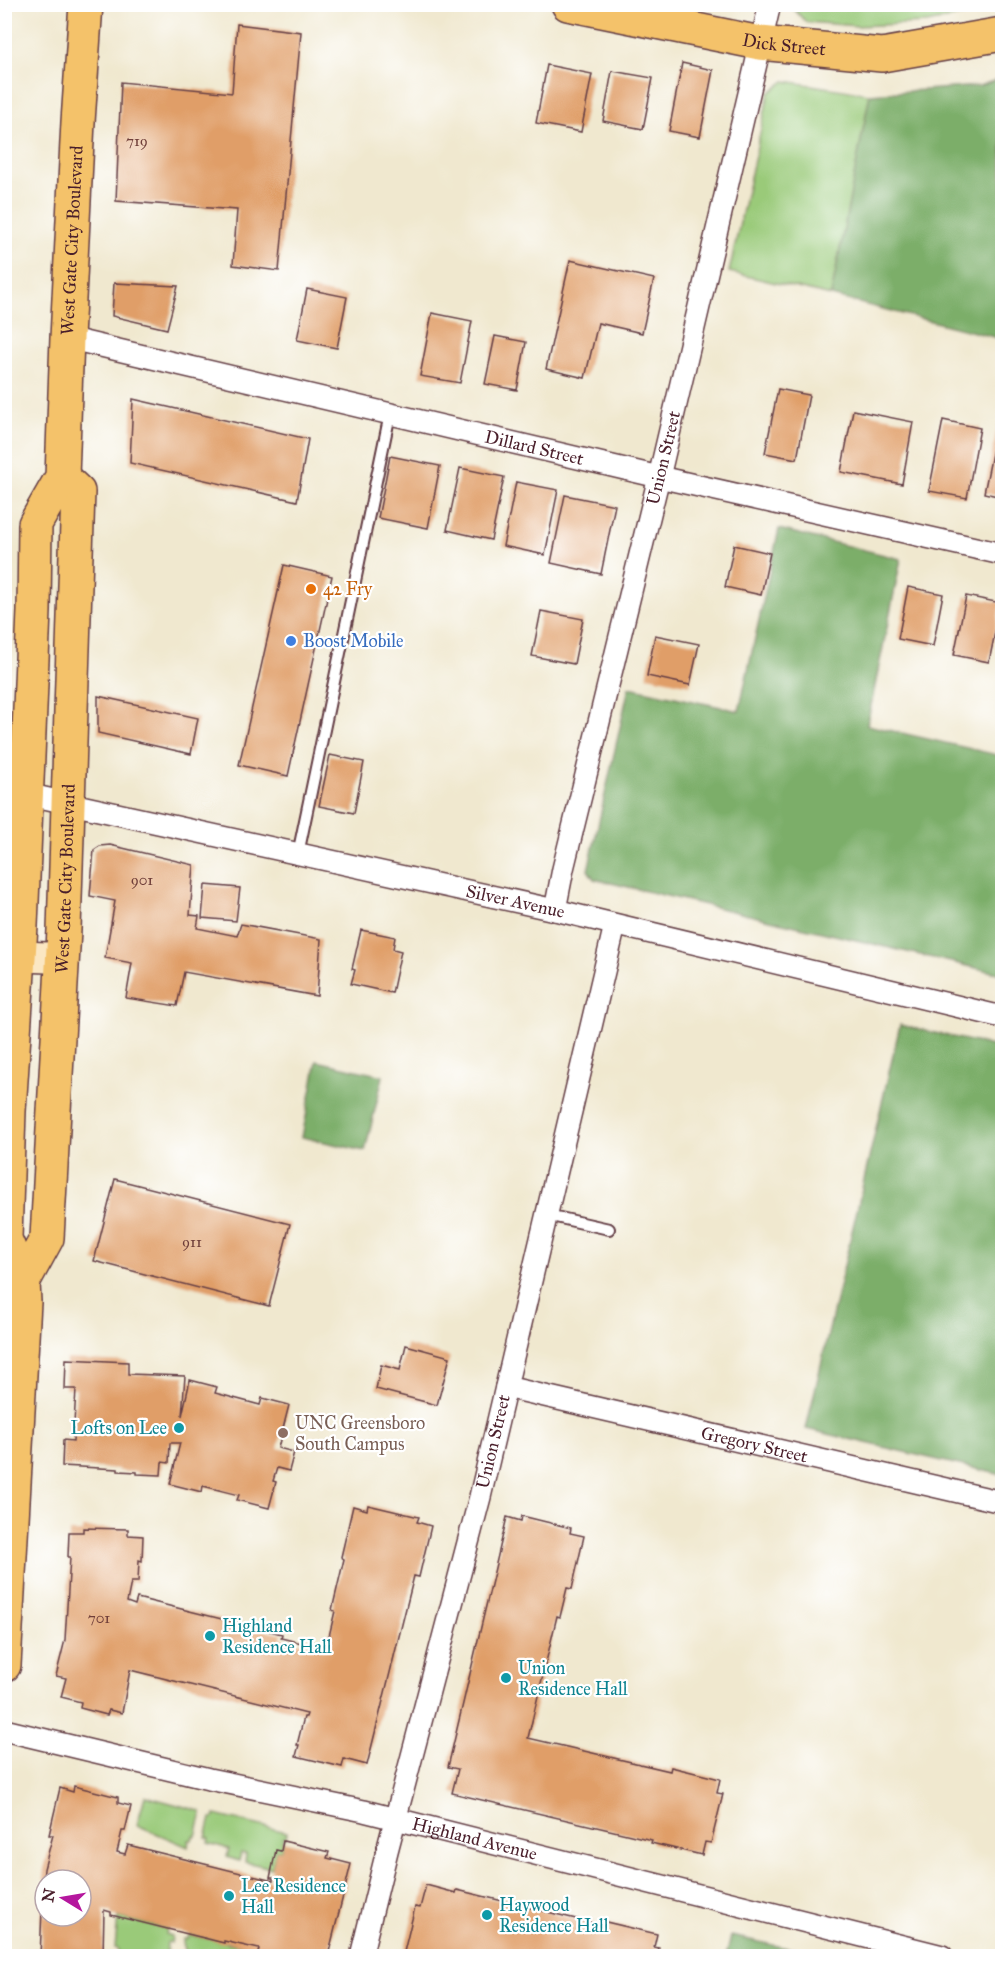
<svg xmlns="http://www.w3.org/2000/svg" width="1007" height="1961" font-family="'IM FELL Great Primer',serif">
  <style>
    .green { fill: #9aca79; stroke: #727452; stroke-width: 1.5 }
    .forest { fill: #7bae69; stroke: #62664a; stroke-width: 1.5 }
    .building { fill: #e09e67 }
    .lines { fill: none; stroke-linecap: round; stroke-linejoin: round }
    .lane-casing { stroke: #633d44; stroke-width: 14 }
    .street-casing { stroke: #633d44; stroke-width: 24 }
    .secondary-casing { stroke: #633d44; stroke-width: 33 }
    .primary-casing { stroke: #633d44; stroke-width: 36 }
    .lane { stroke: #fff; stroke-width: 10 }
    .street { stroke: #fff; stroke-width: 21 }
    .secondary { stroke: #fbe7c3; stroke-width: 30 }
    .primary { stroke: #f4c26a; stroke-width: 33 }
    .food-dot { fill: #e8710a; stroke: #fff; stroke-width: 2 }
    .shop-dot { fill: #3f7fe0; stroke: #fff; stroke-width: 2 }
    .culture-dot { fill: #0f9aa8; stroke: #fff; stroke-width: 2 }
    .education-dot { fill: #8d6e63; stroke: #fff; stroke-width: 2 }
    .labels { text-anchor: middle; stroke-width: 4.5; stroke-linejoin: round; paint-order: stroke }
    .number-label { font-size: 15px; fill: #703f3a }
    .street-label { font-size: 18px; fill: #4a1f2b; stroke: #fff }
    .food-label { font-size: 18px; fill: #c56008; stroke: #fff; text-anchor: start }
    .shop-label { font-size: 18px; fill: #366cbe; stroke: #fff; text-anchor: start }
    .education-label { font-size: 18px; fill: #785e54; stroke: #fff; text-anchor: start }
    .culture-label { font-size: 18px; fill: #0d838f; stroke: #fff; text-anchor: start }
  </style>
  <rect width="100%" height="100%" fill="#fff"/>
  <filter id="ink" filterUnits="userSpaceOnUse"><feTurbulence type="fractalNoise" baseFrequency=".0167" numOctaves="2"/><feDisplacementMap in="SourceGraphic" scale="12" xChannelSelector="R" yChannelSelector="G"/><feConvolveMatrix kernelMatrix="1 2 1 2 8 2 1 2 1" color-interpolation-filters="sRGB"/></filter>
  <filter id="wash" filterUnits="userSpaceOnUse"><feTurbulence type="fractalNoise" baseFrequency=".008" numOctaves="4" result="noise"/><feDisplacementMap in="SourceGraphic" scale="24" xChannelSelector="R" yChannelSelector="G"/><feGaussianBlur stdDeviation="1.35" result="paint"/><feColorMatrix in="noise" values="0 0 0 0 0 0 0 0 0 0 0 0 0 0 0 0 0 1.4 0 .05"/><feComposite in="paint" operator="in"/></filter>
  <g filter="url(#wash)">
    <rect width="100%" height="100%" fill="#f0e8cf"/>
    <!-- green -->
    <g class="green">
      <path d="M1002 4V8L927 23 857 26 806 22 790 5Z"/>
      <path d="M785 81 870 94 831 296 729 272 769 93Z"/>
      <path d="M145 1796 200 1811 202 1813 196 1836H193L192 1840H189L188 1847 137 1825Z"/>
      <path d="M215 1815 287 1832 286 1837H283L281 1851 276 1850 272 1868 245 1862 246 1854 241 1853 239 1861 227 1857 229 1849 208 1843 209 1838H206L211 1818H214Z"/>
      <path d="M118 1917 167 1929 166 1934 172 1936 171 1943H167L166 1956H118V1949L115 1948Z"/>
      <path d="M189 1935 259 1949 257 1956H187L183 1943 184 1939H188Z"/>
    </g>
    <!-- forest -->
    <g class="forest">
      <path d="M1002 78V339L831 296 870 94 979 86Z"/>
      <path d="M779 529 901 559 867 725 1002 756V974L594 879 588 870 629 687 739 711Z"/>
      <path d="M900 1025 1002 1048V1475L806 1429Z"/>
      <path d="M317 1061 383 1076 365 1151 302 1137Z"/>
      <path d="M731 1936 825 1956H726Z"/>
    </g>
    <g id="blocks">
      <!-- building -->
      <g class="building">
        <path d="M237 24 301 32 279 271 233 265 237 210 116 201 121 82 232 93Z"/>
        <path d="M682 63 713 70 700 137 669 131Z"/>
        <path d="M547 65 592 74 581 132 536 123Z"/>
        <path d="M612 71 653 78 643 129 603 121Z"/>
        <path d="M570 260 654 279 642 333 598 323 585 378 546 369Z"/>
        <path d="M114 283 178 286 167 329 112 316Z"/>
        <path d="M307 289 347 297 337 348 297 340Z"/>
        <path d="M432 313 472 321 460 383 420 376Z"/>
        <path d="M495 336 526 342 517 390 485 384Z"/>
        <path d="M778 389 809 395 797 459 765 453Z"/>
        <path d="M133 399 308 439 297 501 130 463Z"/>
        <path d="M853 410 913 422 902 484 841 472Z"/>
        <path d="M943 420 980 428 967 498 929 491Z"/>
        <path d="M998 424 1002 425V497L984 493Z"/>
        <path d="M390 456 440 466 428 528 378 518Z"/>
        <path d="M460 468 504 477 491 540 447 530Z"/>
        <path d="M516 482 558 490 545 555 503 546Z"/>
        <path d="M565 495 615 505 601 574 551 563Z"/>
        <path d="M734 545 770 553 761 595 725 587Z"/>
        <path d="M284 565 332 576 288 776 239 765Z"/>
        <path d="M908 587 943 594 933 646 898 639Z"/>
        <path d="M966 596 1001 603 989 662 954 655Z"/>
        <path d="M541 611 583 619 574 664 532 656Z"/>
        <path d="M655 635 699 644 690 685 647 676Z"/>
        <path d="M98 696 198 718 191 754 98 733Z"/>
        <path d="M330 755 364 762 354 813 319 806Z"/>
        <path d="M110 845 194 865 190 915 199 916 197 928 237 936 241 924 321 939 317 996 184 972 177 1006 126 998 132 963 105 958 115 901 90 896 94 850 100 846Z"/>
        <path d="M205 885 240 888 236 921 202 918Z"/>
        <path d="M361 930 395 937 393 949 401 951 392 993 351 984 355 970 352 969Z"/>
        <path d="M115 1179 290 1224 269 1306 94 1261Z"/>
        <path d="M406 1345 450 1357 437 1405 376 1389 381 1365 400 1370Z"/>
        <path d="M66 1359 128 1362V1374L185 1376 182 1416 190 1380 217 1387 215 1393 260 1405 262 1398 289 1405 278 1448 294 1452 289 1471 277 1468 273 1481 276 1482 269 1508 237 1500 239 1495 203 1486 202 1492 170 1484 180 1443H170L169 1463 162 1462 161 1475 137 1474V1472L118 1471V1469L62 1466 63 1440 73 1441 76 1389H65Z"/>
        <path d="M368 1505 419 1517 417 1522 431 1526 419 1577 414 1576 367 1765 344 1759 342 1767 296 1756 299 1745H297L304 1717H306L307 1714 130 1670 122 1713 109 1710 107 1715 80 1708 81 1702 61 1697 66 1678 56 1676 65 1640 70 1557H68L69 1532H83V1528L128 1529V1535L143 1536 142 1561 139 1560 138 1582H131L127 1602 135 1605 137 1598 282 1634 281 1638 326 1649 335 1611 332 1610 344 1559 341 1557 353 1506 367 1510Z"/>
        <path d="M522 1516 571 1528 570 1533 584 1536 572 1589 567 1588 560 1617 557 1616 528 1738 670 1771 671 1767 720 1779 717 1793 723 1794 711 1843 705 1842 702 1855 651 1843 652 1840 452 1793 458 1769 448 1767 507 1517 521 1521Z"/>
        <path d="M74 1786 118 1797V1803L131 1806 125 1831H122L117 1852 125 1854 128 1845 273 1881V1878H270L276 1850 281 1851 283 1841 329 1852 327 1858 351 1864 328 1956H257L259 1949 224 1941V1943L111 1915V1912L104 1910 103 1956H40L43 1887H45V1916H81V1880H43L44 1869 53 1835H49L60 1788 73 1792Z"/>
        <path d="M426 1885 456 1893 457 1890 605 1926 606 1922 657 1934 654 1947 659 1948 657 1956H403L415 1907 420 1908Z"/>
      </g>
    </g>
  </g>
  <g filter="url(#ink)">
    <use href="#blocks" fill-opacity="0" stroke="#633d44" stroke-width="1.5"/>
    <g class="lines">
      <defs>
        <g id="lane">
          <path d="M298 854 390 414"/>
          <path d="M547 1215 609 1229"/>
        </g>
        <g id="street">
          <path id="s1" d="M67 338 659 477 1002 554"/>
          <path id="s2" d="M26 794 555 910 1002 1017"/>
          <path id="s3" d="M555 910 563 869 659 477 770 4"/>
          <path id="s4" d="M506 1387 1002 1502"/>
          <path id="s5" d="M4 1730 209 1779 364 1811 942 1956"/>
          <path id="s6" d="M361 1956 387 1851 480 1497 615 925"/>
        </g>
        <path id="secondary" d="M4 956 63 958"/>
        <g id="primary">
          <path id="s7" d="M568 4 760 43 882 55 1002 34"/>
          <path id="s8" d="M23 1282 47 1238 64 930 78 492 62 477"/>
          <path id="s9" d="M4 1665 24 1302 23 1282 5 1239 9 1111 21 926 34 611 35 524 62 477 67 338 78 122 86 4"/>
        </g>
      </defs>
      <!-- lane casing -->
      <use href="#lane" class="lane-casing"/>
      <!-- street casing -->
      <use href="#street" class="street-casing"/>
      <!-- secondary casing -->
      <use href="#secondary" class="secondary-casing"/>
      <!-- primary casing -->
      <use href="#primary" class="primary-casing"/>
      <!-- lane -->
      <use href="#lane" class="lane"/>
      <!-- street -->
      <use href="#street" class="street"/>
      <!-- secondary -->
      <use href="#secondary" class="secondary"/>
      <!-- primary -->
      <use href="#primary" class="primary"/>
    </g>
  </g>
  <!-- markers -->
  <circle class="food-dot" cx="311" cy="589" r="6"/>
  <circle class="shop-dot" cx="291" cy="641" r="6"/>
  <g class="culture-dot">
    <circle cx="179" cy="1428" r="6"/>
    <circle cx="210" cy="1636" r="6"/>
    <circle cx="506" cy="1678" r="6"/>
    <circle cx="229" cy="1896" r="6"/>
    <circle cx="487" cy="1915" r="6"/>
  </g>
  <circle class="education-dot" cx="283" cy="1433" r="6"/>
  <g class="labels">
    <!-- number labels -->
    <g class="number-label">
      <text x="137" y="146">719</text>
      <text x="142" y="885">901</text>
      <text x="192" y="1247">911</text>
      <text x="99" y="1623">701</text>
    </g>
    <!-- street labels -->
    <g class="street-label">
      <text dy="6" stroke="none"><textPath href="#s7" startOffset="220">Dick Street</textPath></text>
      <text dy="6" stroke="none"><textPath href="#s9" startOffset="1437">West Gate City Boulevard</textPath></text>
      <text dy="6" stroke="none"><textPath href="#s1" startOffset="480">Dillard Street</textPath></text>
      <text dy="6" stroke="none"><textPath href="#s3" startOffset="465">Union Street</textPath></text>
      <text dy="6" stroke="none"><textPath href="#s8" startOffset="410">West Gate City Boulevard</textPath></text>
      <text dy="6" stroke="none"><textPath href="#s2" startOffset="501">Silver Avenue</textPath></text>
      <text dy="6" stroke="none"><textPath href="#s6" startOffset="531">Union Street</textPath></text>
      <text dy="6" stroke="none"><textPath href="#s4" startOffset="255">Gregory Street</textPath></text>
      <text dy="6" stroke="none"><textPath href="#s5" startOffset="483">Highland Avenue</textPath></text>
    </g>
    <!-- food labels -->
    <g class="food-label">
      <text x="323" y="595">42 Fry</text>
    </g>
    <!-- shop labels -->
    <g class="shop-label">
      <text x="303" y="647">Boost Mobile</text>
    </g>
    <!-- education labels -->
    <g class="education-label">
      <text x="295" y="1429">UNC Greensboro<tspan x="295" dy="21">South Campus</tspan></text>
    </g>
    <!-- culture labels -->
    <g class="culture-label">
      <text x="167" y="1434" text-anchor="end">Lofts on Lee</text>
      <text x="222" y="1632">Highland<tspan x="222" dy="21">Residence Hall</tspan></text>
      <text x="518" y="1674">Union<tspan x="518" dy="21">Residence Hall</tspan></text>
      <text x="241" y="1892">Lee Residence<tspan x="241" dy="21">Hall</tspan></text>
      <text x="499" y="1911">Haywood<tspan x="499" dy="21">Residence Hall</tspan></text>
    </g>
  </g>
  <!-- margin -->
  <rect width="1007" height="1961" fill="none" stroke="#fff" stroke-width="24"/>
  <!-- north arrow -->
  <g transform="translate(63 1898) rotate(281)"><circle r="28" fill="#ffffff" stroke="#b7a5aa" stroke-width="1.5"/>
  <path d="M0-4.5L10 22L0 15L-10 22Z" fill="#b5179e"/>
  <text y="-9" font-size="16" font-weight="bold" text-anchor="middle" fill="#4a1f2b">N</text>
  </g>
</svg>
